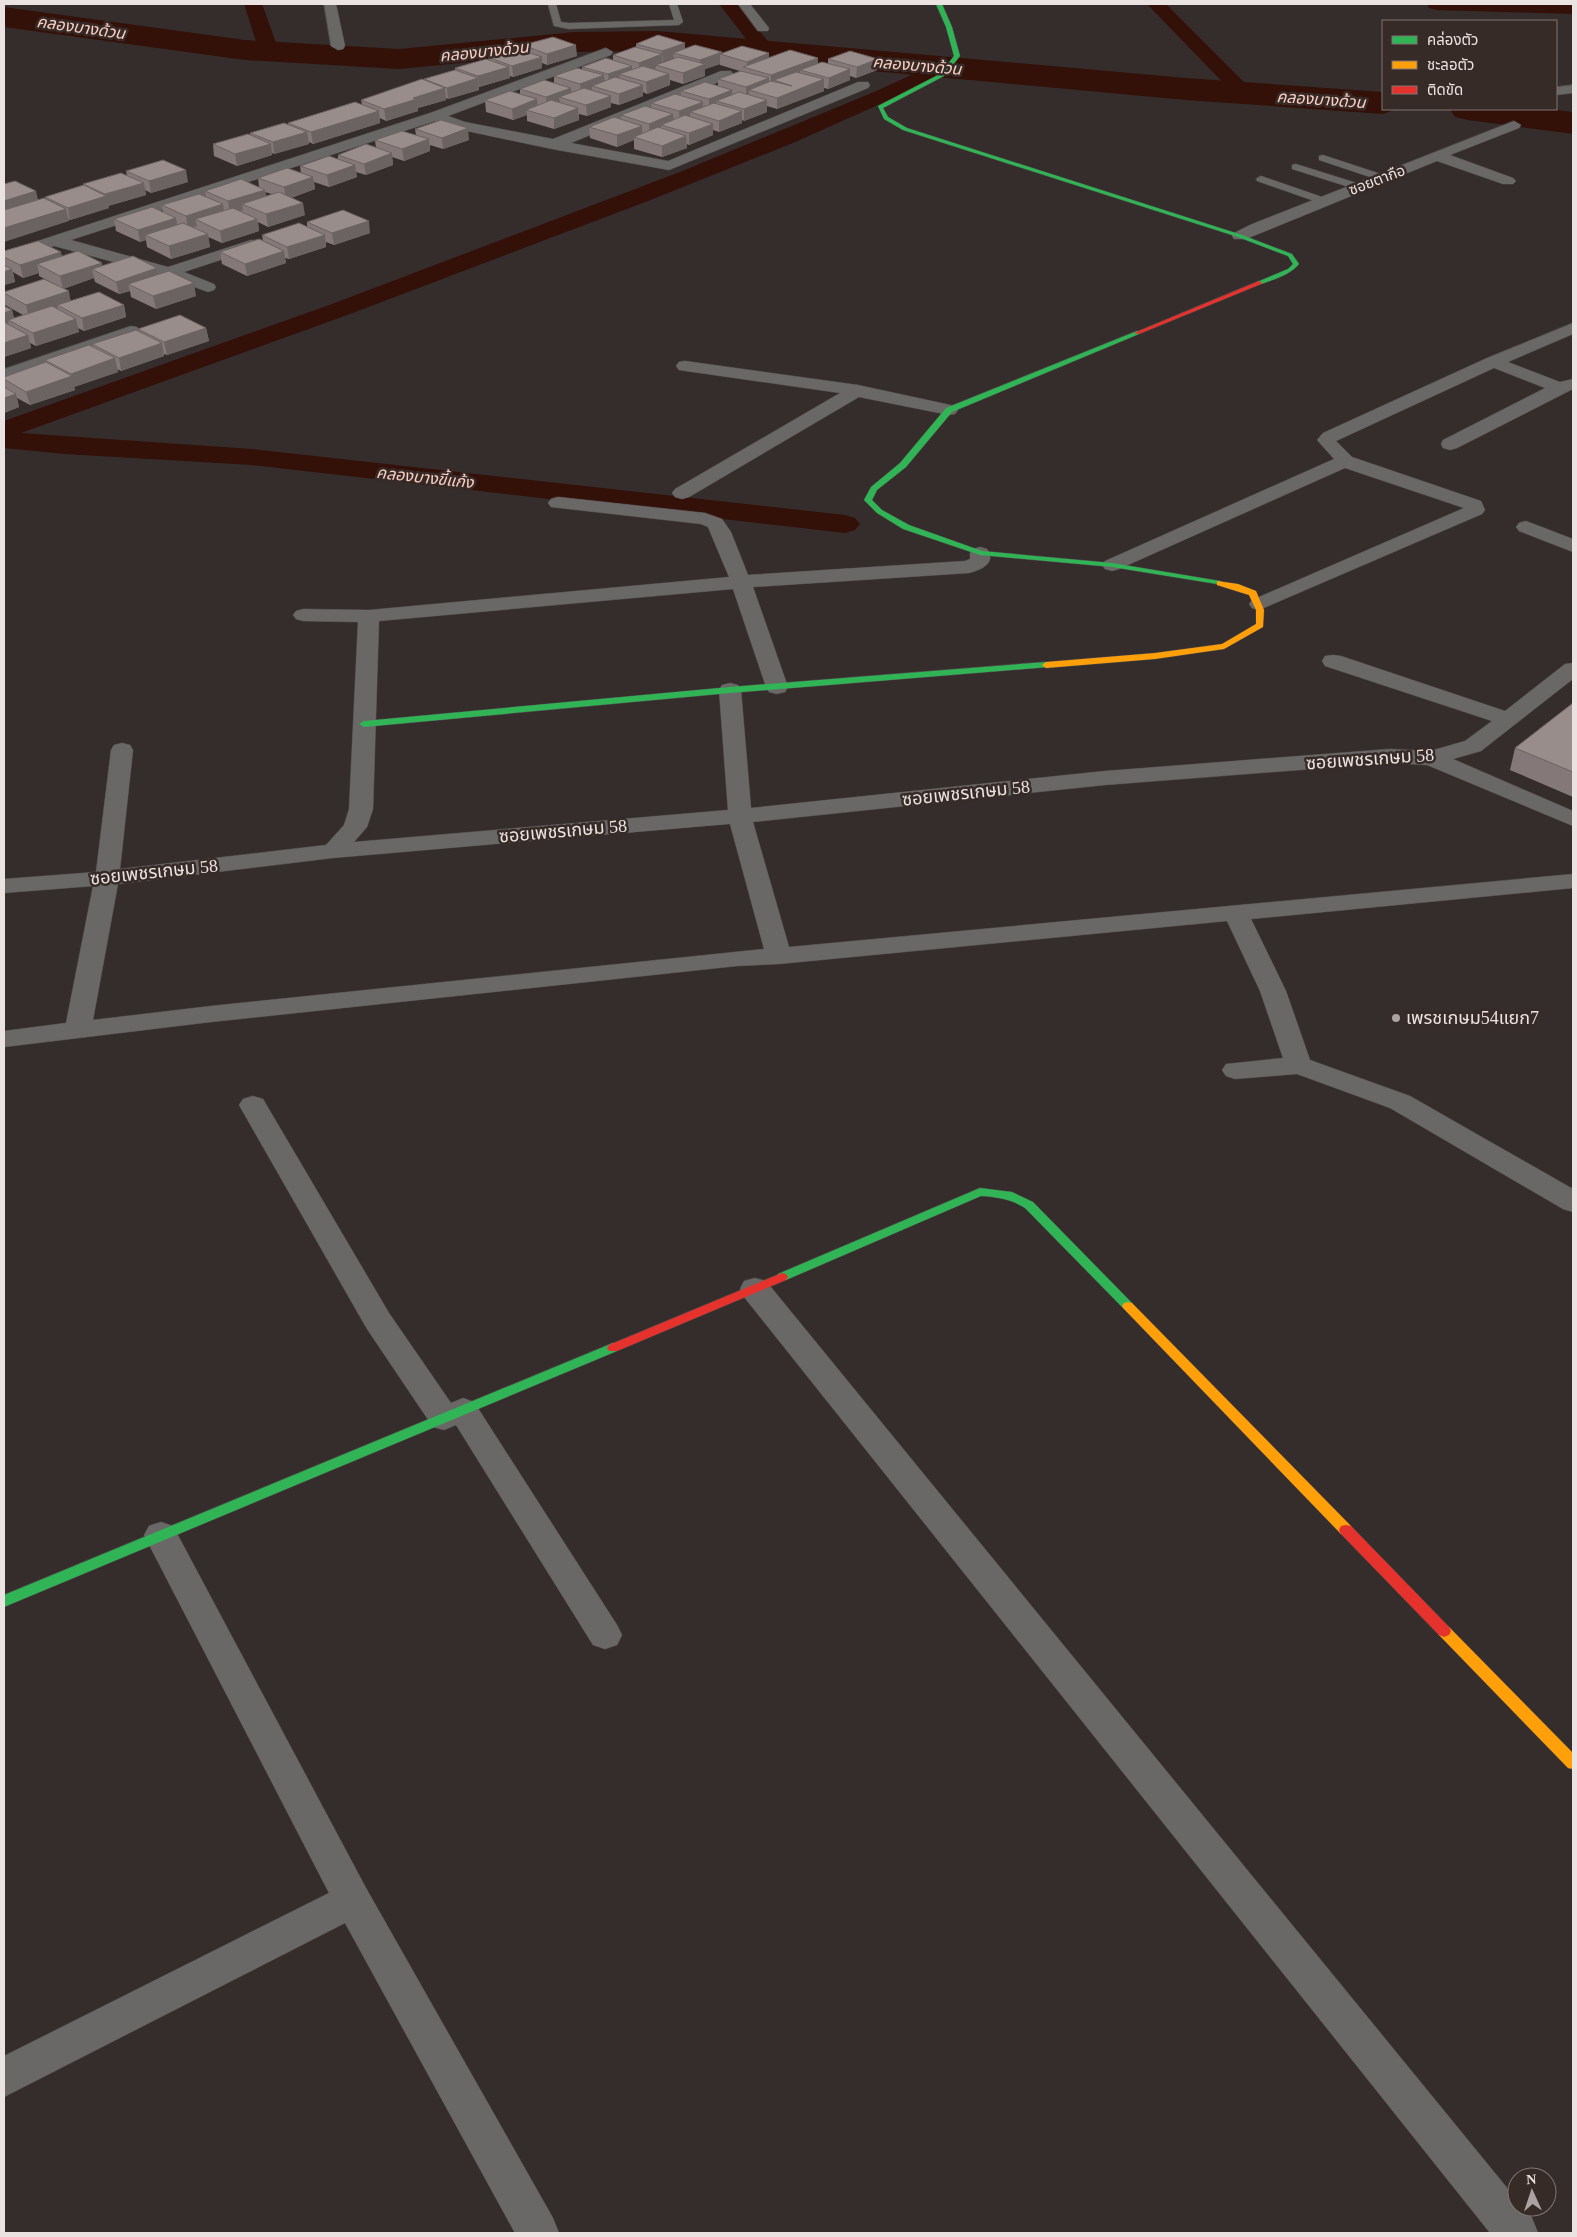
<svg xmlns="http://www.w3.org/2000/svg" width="1577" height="2237" font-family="'Times New Roman','Noto Sans Thai',serif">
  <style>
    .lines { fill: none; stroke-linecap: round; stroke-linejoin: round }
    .canal { fill: #331109; fill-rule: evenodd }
    .river { fill: #331109; fill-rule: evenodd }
    .lane-casing { stroke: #504b4a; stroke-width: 1 }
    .street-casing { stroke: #504b4a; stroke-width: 1 }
    .fast-casing { stroke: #504b4a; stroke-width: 1 }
    .slow-casing { stroke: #504b4a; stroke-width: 1 }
    .jam-casing { stroke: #504b4a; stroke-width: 1 }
    .lane { fill: #6a6767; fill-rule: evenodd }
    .street { fill: #6a6767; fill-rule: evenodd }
    .fast { fill: #30b455; fill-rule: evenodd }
    .slow { fill: #ff9f0a; fill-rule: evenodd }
    .jam { fill: #e5322d; fill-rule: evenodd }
    .wall { fill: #847978; fill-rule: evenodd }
    .shaded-wall { fill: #6b6361 }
    .building { fill: #998d8b; stroke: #6b6361 }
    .poi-dot { fill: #aba3a2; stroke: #372b28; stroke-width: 2 }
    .labels { text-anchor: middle; stroke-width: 5; stroke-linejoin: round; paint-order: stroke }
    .far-street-label { font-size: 15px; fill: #ebe3e1; stroke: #372b28 }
    .far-water-label { font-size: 16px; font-style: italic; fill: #fed0c4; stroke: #372b28 }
    .street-label { font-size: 18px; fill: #ebe3e1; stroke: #372b28 }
    .poi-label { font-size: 18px; fill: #ebe3e1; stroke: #372b28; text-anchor: start }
  </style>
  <rect width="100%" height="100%" fill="#342d2c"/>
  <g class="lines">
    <!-- canal -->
    <g class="canal">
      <path d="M244 4H262L279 51 276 55 269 57 262 55 259 51Z"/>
      <path d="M719 4H738L774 49 771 53 764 55 757 53Z"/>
      <path d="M1147 4H1166L1251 89 1254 93 1251 97 1244 99 1237 97Z"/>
      <path d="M1427 4H1573V14L1436 10 1429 8Z"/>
      <path d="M933 60 940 62 943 66 936 79 793 143 648 201 350 314 21 433 252 449 845 515 855 518 860 524 855 530 845 533 252 465 65 454 4 448V421L332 304 680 172 874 92 920 71 926 62Z"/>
    </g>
    <!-- river -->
    <g class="river">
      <path d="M4 7 245 40 399 49 575 32 658 31 1186 78 1383 92V109H1397L1383 114 1186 100 658 51 575 52 399 69 245 60 4 27Z"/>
      <path d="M1450 109H1549L1573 112V134L1468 120 1455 117Z"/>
    </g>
    <defs>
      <g id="lane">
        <path d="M548 4H556L561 22 569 23 674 20 669 4H677L683 22 679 25 569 29 554 26Z"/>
        <path d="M1323 155 1387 176 1388 178 1387 180H1379L1319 160V156Z"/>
        <path d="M1296 164 1363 185 1364 187 1363 189H1355L1292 169V165Z"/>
        <path d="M1261 176 1328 199 1329 201 1328 203H1320L1257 181 1256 179Z"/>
      </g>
      <g id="street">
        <path d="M324 4H336L345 46 343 49 338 50 331 46Z"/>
        <path d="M738 4H750L769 28 768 31H758Z"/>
        <path d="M606 48 613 52 611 55 448 116 465 122 553 139 721 71H731L733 74 731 77 571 143 668 161 858 82H868L870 85 868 88 669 170 552 149 462 130 435 121 71 240 168 267 251 240H263L265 243 263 246 184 272 214 284 216 287 214 290 208 292 162 275 54 246 4 262V252L430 113Z"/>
        <path d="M1573 85V93L1556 95V87Z"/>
        <path d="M1514 121 1521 125 1519 128 1450 155 1513 178 1516 181 1513 184H1503L1437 161 1246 239H1234L1232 236 1234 233 1252 224Z"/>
        <path d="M1573 323V334L1508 362 1560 382 1573 379V389L1457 448 1450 450 1443 448 1441 444 1443 440 1545 388 1494 368 1336 441 1352 457 1481 501 1485 510 1482 514 1259 610 1252 608 1249 604 1252 600 1464 508 1345 468 1119 569 1112 571 1105 569 1102 565 1105 561 1334 459 1317 440 1323 433 1487 358Z"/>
        <path d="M131 326 137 327 140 331 137 335 4 380V369Z"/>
        <path d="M685 361 858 385 955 406 958 410 955 414 949 415 859 397 689 497 682 499 675 497 672 493 675 489 840 393 679 370 676 366 679 362Z"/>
        <path d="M558 497 705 513 722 519 731 532 748 575 965 561 970 559V553L973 549 980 547 987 549C997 563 981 570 969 573L753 587 788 687 785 692 777 694 769 692 766 687 733 589 379 621 373 809 367 827 354 842 728 810 719 690 722 685 730 683 738 685 741 690 751 808 1105 771 1390 749 1430 751 1465 741 1492 721 1325 666 1322 661 1325 656 1333 655 1341 656 1505 711 1565 664 1573 663V679L1481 751 1453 759 1573 811V826L1427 765 1390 763 1105 785 753 822 789 947 1573 874V888L1251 919 1286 991 1310 1060 1410 1096 1573 1189V1212L1563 1209 1390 1108 1297 1074 1235 1079 1226 1076 1222 1070 1226 1064 1283 1058 1260 991 1227 921 779 964 737 966 211 1022 4 1047V1031L66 1023 93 886 4 893V879L96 872 111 750 114 745 122 743 130 745 133 750 120 869 326 845 344 825 349 809 358 622 303 621 296 619 293 615 296 611 303 609 369 610 729 577 708 527 701 524 551 507 548 503 551 499ZM730 824 764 949 211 1006 93 1020 118 884 333 858Z"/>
        <path d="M1526 521 1573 539V552L1519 531 1516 527 1519 523Z"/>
        <path d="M253 1096 263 1099 389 1313 451 1403 463 1398 474 1402 617 1625 622 1635 617 1645 605 1649 593 1645 456 1425 444 1430 433 1427 367 1329 239 1105 243 1099Z"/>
        <path d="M755 1278 766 1281 1517 2200V2207H1523L1532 2218 1538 2233H1490L744 1297 740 1289 744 1281Z"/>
        <path d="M161 1522 173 1526 366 1888 553 2218 559 2233H515L345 1923 4 2097V2056L329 1893 144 1535 149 1526Z"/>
      </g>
      <g id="fast">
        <path d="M936 4H942L952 27 960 56 944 76 883 108 888 117 907 128 1242 235 1292 254 1299 264C1290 275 1275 279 1261 284H1257V282L1288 269 1293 264 1288 256 1238 237 903 130 884 119 878 106 940 74 954 56 946 27Z"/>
        <path d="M1137 331 1139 332V334L952 412 906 467 877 490 872 500 882 510 909 525 982 551 1112 563 1220 581 1224 583 1223 585 1112 567 980 555 903 529 877 513 864 500 871 487 900 463 946 408Z"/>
        <path d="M1046 662 1050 665 1049 667 730 693 364 727 359 724 364 721 730 687Z"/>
        <path d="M980 1188 1012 1192 1033 1202 1132 1303 1134 1306 1132 1309H1124L1025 1208C1011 1199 997 1197 981 1196L786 1280H778L776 1277 778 1274Z"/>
        <path d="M613 1343 617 1345 619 1348 617 1351 4 1607V1595Z"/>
      </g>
      <g id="slow">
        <path d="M1217 581 1238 584 1256 591 1264 610 1263 627 1224 649 1155 659 1046 668 1042 665 1046 662 1155 653 1222 644 1256 624V610L1249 595 1217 585Z"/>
        <path d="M1128 1302 1132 1303 1351 1526 1353 1530 1351 1534 1346 1535 1341 1534 1124 1309 1122 1306 1124 1303Z"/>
        <path d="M1444 1625 1449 1627 1573 1753V1769L1568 1768 1439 1635 1437 1631 1439 1627Z"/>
      </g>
      <g id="jam">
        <path d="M1259 281 1262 283 1261 284 1139 334 1134 333Z"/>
        <path d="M782 1273 786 1274 788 1277 786 1280 617 1351H609L607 1348 609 1345Z"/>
        <path d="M1346 1525 1351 1526 1449 1627 1451 1631 1449 1635 1444 1637 1439 1635 1341 1534 1339 1530 1341 1526Z"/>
      </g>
    </defs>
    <!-- lane casing -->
    <use href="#lane" class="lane-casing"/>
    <!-- street casing -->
    <use href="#street" class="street-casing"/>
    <!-- fast casing -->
    <use href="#fast" class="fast-casing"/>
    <!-- slow casing -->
    <use href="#slow" class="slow-casing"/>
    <!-- jam casing -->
    <use href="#jam" class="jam-casing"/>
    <!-- lane -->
    <use href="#lane" class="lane"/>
    <!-- street -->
    <use href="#street" class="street"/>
    <!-- fast -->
    <use href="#fast" class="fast"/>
    <!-- slow -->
    <use href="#slow" class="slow"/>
    <!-- jam -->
    <use href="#jam" class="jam"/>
  </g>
  <!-- wall -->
  <g class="wall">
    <path d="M685 43V49L722 53 769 58H818V63H828V59H878L877 70 856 78 850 76V80L828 89 824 88V91L777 109 767 106V112L744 121 742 120V123L719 132 713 130V135L689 145 687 144V148L662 157 634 149V140L617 147 590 138 589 127 621 119V115L652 108 651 103 681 96V91L718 86V79L740 71 720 65V64L705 69V76L683 84 670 80V85L647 94 643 92V96L619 105 611 103V107L587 116 579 114V120L554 129 527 121V115L513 120 486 112 485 100 520 94V89L554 83V76L582 69V67L613 60V55L636 47V44ZM674 58V59L662 63V62Z"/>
    <path d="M523 45 577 56 547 65 542 63V68L513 77 510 76V78L479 87V90L448 99 446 98V100L418 108V111L386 121 380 118V123L313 144 309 142V144L274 154 272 153V155L237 166 214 156 213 144 250 135V133L288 124V123L362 104 361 100 424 80V79L455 70V68L489 60 488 57 524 50Z"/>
    <path d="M415 129 469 140 443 149 430 145V151L404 161 392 157 393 165 366 175 356 172 357 177 329 187 314 182 315 189 291 198 305 215 268 227 258 222 259 231 222 243 208 237 210 247 171 259 147 247 146 240 140 242 116 231 114 219 163 212 162 205 206 197 205 191 259 187 258 178 301 173 300 166 338 159V155L376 148 375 140 416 135ZM265 192 272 194 266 196Z"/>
    <path d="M126 171 188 182 151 193 145 190 146 195 108 206 109 208 70 220 68 219 69 221 38 200 46 199 45 197 83 185V184L127 176Z"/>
    <path d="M307 222 370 233 334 245 326 242V247L289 259 285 258 286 263 247 276 222 264 220 252 263 241 262 235 307 227Z"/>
    <path d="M4 251 62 256 102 266 157 268 158 274 196 296 156 309 131 297 130 291 119 294 95 282 94 278 63 289 71 301 124 305 126 317 84 331 78 328 79 332 36 346 30 343 31 348 4 357V306L12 310 14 318 23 315 5 305 4 300V292L62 288 39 276V273L23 278 13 272 15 282 4 285Z"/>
    <path d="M206 328 209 341 167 355 164 354V356L121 371 117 369 118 372 74 387 75 390 30 405 17 398 19 407 4 413V377L46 362 45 360 93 347 92 344 139 331 138 329Z"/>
    <path d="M1573 703V797L1510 770 1515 748Z"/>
  </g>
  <!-- shaded-wall -->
  <g class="shaded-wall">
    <path d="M685 43V54L673 53 674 58 663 62 662 51Z"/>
    <path d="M576 45 577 56 547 65V54Z"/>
    <path d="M722 52V55L720 54V64L705 69V76L683 84V73L700 66V60Z"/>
    <path d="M769 53V64L747 68V62Z"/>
    <path d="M662 54V65H656V68L639 74V63Z"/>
    <path d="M542 57V68L513 77 512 66Z"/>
    <path d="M818 58V69L800 70V75L774 80V85L771 86V75Z"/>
    <path d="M878 59 877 70 856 78 857 67Z"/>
    <path d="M632 66V77L619 74 620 82 609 86 608 74Z"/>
    <path d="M509 67 510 78 479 87 478 76Z"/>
    <path d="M850 69V80L828 89 829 78Z"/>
    <path d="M669 74 670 85 647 94 646 82Z"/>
    <path d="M604 75 605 86H592V91L581 95 580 84Z"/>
    <path d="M478 78 479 90 448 99 447 88Z"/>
    <path d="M769 78V90H749V97L746 99V87Z"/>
    <path d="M824 79V91L777 109V98Z"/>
    <path d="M643 85V96L619 105V94Z"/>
    <path d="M445 88 446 100 418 108V111L386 121 384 109 413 98Z"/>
    <path d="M571 88 572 99 559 97 560 104 547 108 546 97Z"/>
    <path d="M732 90V101H716V108L709 110V99Z"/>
    <path d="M611 96V107L587 116 586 105Z"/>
    <path d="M537 99 538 111 526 110 527 115 513 120 512 109Z"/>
    <path d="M767 100V112L744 121V109Z"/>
    <path d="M703 102V113L690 112V119L680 123 679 111Z"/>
    <path d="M578 108 579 120 554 129V118Z"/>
    <path d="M379 111 380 123 313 144 311 132Z"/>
    <path d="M742 111V123L719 132V121Z"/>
    <path d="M673 114 674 126 661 125V131L650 135 649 124Z"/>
    <path d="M713 124V135L689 145V133Z"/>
    <path d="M642 126V137H634V140L617 147V135Z"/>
    <path d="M468 128 469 140 443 149 442 138Z"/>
    <path d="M307 132 309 144 274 154 273 142Z"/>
    <path d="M686 136 687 148 662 157V146Z"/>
    <path d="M429 139 430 151 404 161 402 149Z"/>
    <path d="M271 144 272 155 237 166 235 154Z"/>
    <path d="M392 153 393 165 366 175 364 164Z"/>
    <path d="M355 165 357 177 329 187 327 175Z"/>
    <path d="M186 170 188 182 151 193 149 181Z"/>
    <path d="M313 177 315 189 286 199 284 187Z"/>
    <path d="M144 183 146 195 108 206 109 208 70 220 68 208 106 196 105 194Z"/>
    <path d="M265 190 267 202 242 204 243 210 230 214 228 201Z"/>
    <path d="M36 191 39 204 4 214V201Z"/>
    <path d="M303 203 305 215 268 227 266 214Z"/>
    <path d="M223 204 225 217 195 219 197 226 188 229 186 216Z"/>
    <path d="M66 209 69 221 4 242V228Z"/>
    <path d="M176 218 178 230 145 235 146 240 140 242 138 230Z"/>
    <path d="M257 219 259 231 222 243 220 231Z"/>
    <path d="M369 221 370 233 334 245 332 233Z"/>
    <path d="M208 234 210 247 171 259 169 246Z"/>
    <path d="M325 235 326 247 289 259 287 247Z"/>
    <path d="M284 251 286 263 247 276 245 264Z"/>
    <path d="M61 252 64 265 37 264 39 273 23 278 20 265Z"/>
    <path d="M102 263 104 275 92 269 94 278 63 289 60 276Z"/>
    <path d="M157 268 159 281 128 284 130 291 119 294 116 282Z"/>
    <path d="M12 269 15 282 4 285V272Z"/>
    <path d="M194 283 196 296 156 309 153 296Z"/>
    <path d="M69 291 71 304 57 305 58 309 29 318 26 305Z"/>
    <path d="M124 305 126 317 84 331 82 318Z"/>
    <path d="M12 310 15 323 8 320 9 325 4 327V313Z"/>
    <path d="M76 319 79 332 36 346 33 333Z"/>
    <path d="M206 328 209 341 167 355 164 342Z"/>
    <path d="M28 335 31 348 4 357V343Z"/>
    <path d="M162 343 164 356 121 371 119 358Z"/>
    <path d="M115 358 118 372 74 387 75 390 30 405 26 392 71 376V374Z"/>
    <path d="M16 394 19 407 4 413V398Z"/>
  </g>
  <!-- building -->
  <g class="building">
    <path d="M658 35 685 43 662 51 636 44Z"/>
    <path d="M553 37 576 45 547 54 523 45Z"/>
    <path d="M695 45 722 52 700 60 673 53Z"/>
    <path d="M742 46 769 53 747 62 720 54Z"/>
    <path d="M635 47 662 54 639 63 613 55Z"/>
    <path d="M518 49 542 57 512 66 488 57Z"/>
    <path d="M790 50 818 58 771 75 743 67Z"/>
    <path d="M850 51 878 59 857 67 828 59Z"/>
    <path d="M678 57 705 64 683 73 656 65Z"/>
    <path d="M606 58 632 66 608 74 582 67Z"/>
    <path d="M486 59 509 67 478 76 455 68Z"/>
    <path d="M822 62 850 69 829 78 800 70Z"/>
    <path d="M643 66 669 74 646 82 619 74Z"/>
    <path d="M577 68 604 75 580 84 554 76Z"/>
    <path d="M455 70 478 78 447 88 424 79Z"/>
    <path d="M741 71 769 78 746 87 718 79Z"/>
    <path d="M796 72 824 79 777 98 749 90 771 81 792 86 774 80Z"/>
    <path d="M615 77 643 85 619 94 592 86Z"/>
    <path d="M422 79 445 88 413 98 417 99 384 109 361 100Z"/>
    <path d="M544 80 571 88 546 97 520 89Z"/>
    <path d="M705 82 732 90 709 99 681 91Z"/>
    <path d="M584 88 611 96 586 105 559 97Z"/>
    <path d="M510 91 537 99 512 109 485 100Z"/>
    <path d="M739 92 767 100 744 109 716 101Z"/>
    <path d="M675 94 703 102 679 111 651 103Z"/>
    <path d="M551 100 578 108 554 118 526 110Z"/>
    <path d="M355 102 379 111 311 132 288 123Z"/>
    <path d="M714 103 742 111 719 121 690 112Z"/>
    <path d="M645 106 673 114 649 124 621 115Z"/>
    <path d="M685 115 713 124 689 133 661 125Z"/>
    <path d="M614 117 642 126 617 135 589 127Z"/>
    <path d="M441 120 468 128 442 138 415 129Z"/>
    <path d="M284 123 307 132 273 142 250 133Z"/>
    <path d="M658 127 686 136 662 146 634 137Z"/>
    <path d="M402 131 429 139 402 149 375 140Z"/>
    <path d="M248 134 271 144 235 154 213 144Z"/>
    <path d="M366 144 392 153 364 164 338 155Z"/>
    <path d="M329 156 355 165 327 175 300 166Z"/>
    <path d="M163 160 186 170 149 181 126 171Z"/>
    <path d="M287 168 313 177 284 187 258 178Z"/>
    <path d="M121 173 144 183 105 194 83 184Z"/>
    <path d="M241 179 265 190 228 201 205 191Z"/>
    <path d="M15 181 36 191 4 201V184Z"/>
    <path d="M84 185 106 196 68 208 45 197Z"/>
    <path d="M279 192 303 203 266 214 242 204Z"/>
    <path d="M199 194 223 204 186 216 162 205Z"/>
    <path d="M44 198 66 209 4 228V210Z"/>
    <path d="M152 207 176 218 138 230 114 219Z"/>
    <path d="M233 208 257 219 220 231 195 219Z"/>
    <path d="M343 210 369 221 332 233 307 222Z"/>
    <path d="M183 223 208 234 169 246 145 235Z"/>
    <path d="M299 223 325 235 287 247 262 235Z"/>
    <path d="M259 239 284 251 245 264 220 252Z"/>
    <path d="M38 241 61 252 20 265 4 257V251Z"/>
    <path d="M78 251 102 263 60 276 37 264Z"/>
    <path d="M133 256 157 268 116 282 92 269Z"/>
    <path d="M4 265 12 269 4 272Z"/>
    <path d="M169 271 194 283 153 296 128 284Z"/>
    <path d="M44 279 69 291 26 305 4 293V292Z"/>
    <path d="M99 292 124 305 82 318 57 305Z"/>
    <path d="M4 306 12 310 4 313Z"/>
    <path d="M52 306 76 319 33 333 8 320Z"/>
    <path d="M180 315 206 328 164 342 138 329Z"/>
    <path d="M4 322 28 335 4 343Z"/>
    <path d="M136 330 162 343 119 358 92 344Z"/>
    <path d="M89 345 115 358 71 374 45 360Z"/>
    <path d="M46 362 72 376 26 392 4 379V377Z"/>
    <path d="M4 387 16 394 4 398Z"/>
    <path d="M1573 703V772L1515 748Z"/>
  </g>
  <!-- markers -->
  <circle class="poi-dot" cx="1396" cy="1018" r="5"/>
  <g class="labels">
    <!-- far-street labels -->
    <g class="far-street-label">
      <text transform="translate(1377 180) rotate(-21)" y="5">ซอยตากือ</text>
    </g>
    <!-- far-water labels -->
    <g class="far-water-label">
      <text transform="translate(81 27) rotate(8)" y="6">คลองบางด้วน</text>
      <text transform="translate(484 51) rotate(-6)" y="6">คลองบางด้วน</text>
      <text transform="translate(917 65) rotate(5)" y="6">คลองบางด้วน</text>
      <text transform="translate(1321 99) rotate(4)" y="6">คลองบางด้วน</text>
      <text transform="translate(425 477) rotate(6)" y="6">คลองบางขี้แก้ง</text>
    </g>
    <!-- street labels -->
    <g class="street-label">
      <text transform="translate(1370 759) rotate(-4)" y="6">ซอยเพชรเกษม 58</text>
      <text transform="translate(966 793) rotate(-6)" y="6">ซอยเพชรเกษม 58</text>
      <text transform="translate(563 831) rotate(-5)" y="6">ซอยเพชรเกษม 58</text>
      <text transform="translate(154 872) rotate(-6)" y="6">ซอยเพชรเกษม 58</text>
    </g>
    <!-- poi labels -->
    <g class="poi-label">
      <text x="1406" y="1024">เพรชเกษม54แยก7</text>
    </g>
  </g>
  <!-- border -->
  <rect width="1577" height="2237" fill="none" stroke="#ebe3e1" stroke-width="10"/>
  <!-- legend -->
  <rect x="1382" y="20" width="175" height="90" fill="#372b28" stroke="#7f7572"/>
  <rect x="1392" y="36" width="25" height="8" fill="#30b455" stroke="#7f7572"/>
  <text x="1427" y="45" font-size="15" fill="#ebe3e1">คล่องตัว</text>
  <rect x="1392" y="61" width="25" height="8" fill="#ff9f0a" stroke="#7f7572"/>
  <text x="1427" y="70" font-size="15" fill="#ebe3e1">ชะลอตัว</text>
  <rect x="1392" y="86" width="25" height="8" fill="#e5322d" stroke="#7f7572"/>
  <text x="1427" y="95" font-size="15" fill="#ebe3e1">ติดขัด</text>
  <!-- north arrow -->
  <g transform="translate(1532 2192) rotate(357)"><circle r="24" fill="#372b28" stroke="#7f7572"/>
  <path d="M0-4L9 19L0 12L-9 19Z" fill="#aba3a2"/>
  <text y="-8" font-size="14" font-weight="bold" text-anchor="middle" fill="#ebe3e1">N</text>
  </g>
</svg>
